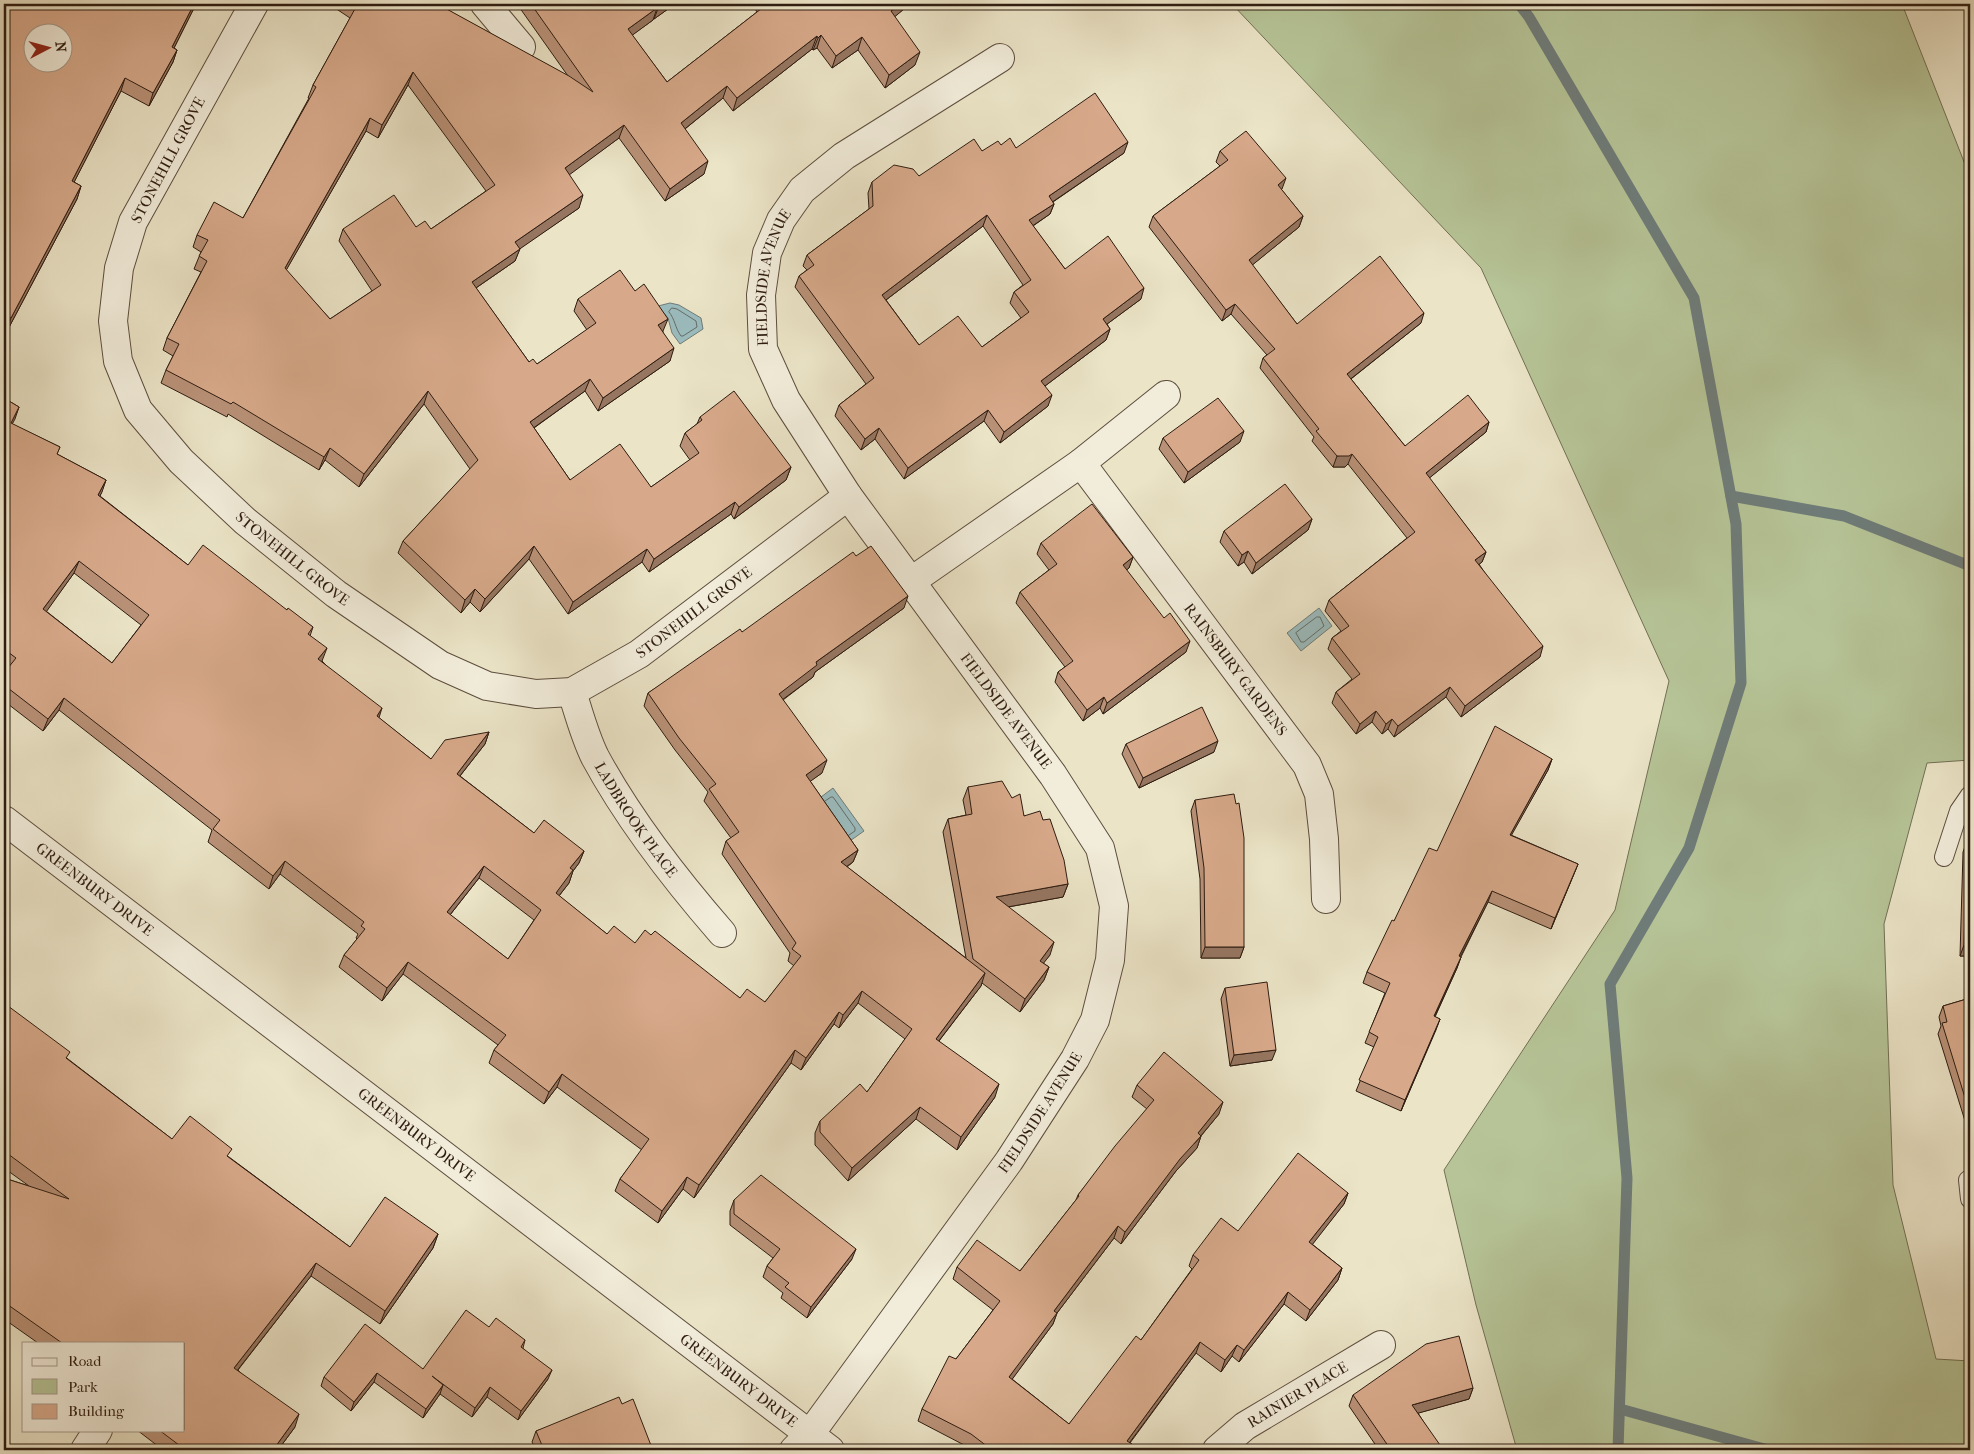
<svg xmlns="http://www.w3.org/2000/svg" width="1974" height="1454" font-family="'IM FELL French Canon',serif">
  <style>
    .green { fill: #b6c497; stroke: #727054 }
    .water { fill: #9bbcbe; stroke: #6f7c79 }
    .lines { fill: none; stroke-linecap: round; stroke-linejoin: round }
    .shore { stroke: #646c68; stroke-width: 1 }
    .stream { stroke: #6f7c79; stroke-width: 11 }
    .service-casing { stroke: #5d4e3e; stroke-width: 20 }
    .minor-casing { stroke: #5d4e3e; stroke-width: 30 }
    .service { stroke: #f2eddb; stroke-width: 18 }
    .minor { stroke: #f2eddb; stroke-width: 28 }
    .wall { fill: #b99177; stroke: #2e1c11; fill-rule: evenodd }
    .shaded-wall { fill: #967661; stroke: #2e1c11 }
    .building { fill: #d7a98a; stroke: #2e1c11; fill-rule: evenodd }
    .labels { text-anchor: middle; stroke-width: 4; stroke-linejoin: round; paint-order: stroke }
    .street-label { font-size: 15px; fill: #2e1c11; stroke: #f2eddb }
  </style>
  <rect width="100%" height="100%" fill="#ebe4c7"/>
  <filter id="stains"><feTurbulence type="fractalNoise" baseFrequency=".004" numOctaves="4"/><feColorMatrix values="0 0 0 0 .2 0 0 0 0 .09 0 0 0 0 .02 0 0 0 .5 -.17"/></filter>
  <radialGradient id="worn" r=".72"><stop offset=".6" stop-color="#630" stop-opacity="0"/><stop offset="1" stop-color="#630" stop-opacity=".3"/></radialGradient>
  <!-- green -->
  <path class="green" d="M1232 4H1902L1970 177V760L1927 763 1884 924 1893 1185 1936 1359 1970 1361V1450H1517L1476 1305 1444 1170 1615 910 1669 681 1481 268Z"/>
  <!-- water -->
  <g class="water">
    <path d="M670 303 679 305 701 318 703 329 680 344 672 333 668 318 658 306Z"/>
    <path d="M1319 608 1332 626 1301 651 1287 633Z"/>
    <path d="M833 788 864 831 847 843 817 800Z"/>
  </g>
  <g class="lines">
    <!-- shore -->
    <g class="shore">
      <path d="M672 308 677 309 696 321 697 327 683 336H681C675 328 675 319 669 312Z"/>
      <path d="M1317 617H1320L1324 626 1304 642H1301L1296 633Z"/>
      <path d="M825 801 831 797H833L855 828V831L849 835"/>
    </g>
    <!-- stream -->
    <g class="stream">
      <path d="M1519 4 1529 17 1694 298 1736 524 1741 683 1689 848 1610 984 1627 1178 1618 1450"/>
      <path d="M1731 496 1844 516 1970 566"/>
      <path d="M1620 1409 1768 1450"/>
    </g>
    <defs>
      <g id="service">
        <path d="M1944 857 1959 811 1970 795"/>
        <path d="M1968 1180 1970 1199"/>
      </g>
      <g id="minor">
        <path id="s1" d="M254 4 133 222 119 268 113 321 118 361 138 410 181 461 245 521 336 594 440 665 487 686 536 694 572 692 639 654 848 496"/>
        <path d="M485 4 521 47"/>
        <path id="s2" d="M1081 463 1307 765 1319 794 1324 839 1326 899"/>
        <path d="M910 582 1081 463 1166 395"/>
        <path id="s3" d="M572 692C579 714 585 737 595 757 629 820 675 879 722 933"/>
        <path id="s4" d="M4 820 830 1450"/>
        <path d="M85 1450 98 1430"/>
        <path id="s5" d="M794 1450 810 1434 1009 1161 1075 1059 1095 1020 1110 960 1114 906 1100 848 1053 775 848 496 786 400 763 349 761 295 767 253 781 220 802 190 844 156 1000 58"/>
        <path id="s6" d="M1217 1450 1245 1426 1381 1345"/>
      </g>
    </defs>
    <!-- service casing -->
    <use href="#service" class="service-casing"/>
    <!-- minor casing -->
    <use href="#minor" class="minor-casing"/>
    <!-- service -->
    <use href="#service" class="service"/>
    <!-- minor -->
    <use href="#minor" class="minor"/>
  </g>
  <!-- wall -->
  <g class="wall">
    <path d="M4 4H196L174 48 177 50 173 62 149 106 121 91 74 182 81 186 77 199 7 331 4 329Z"/>
    <path d="M333 4H442L444 8 568 76 517 4H675L654 19V18L653 20 632 35 667 82 757 12 752 4H910L894 17 915 65 885 88 858 50 832 68 817 48 813 50 812 49 733 111 723 98 685 129 704 174 665 201 619 138 569 174 579 208 520 248 515 261 476 288 529 362 537 364 587 330 574 311 578 299 663 331V332L670 361 598 411 585 391 534 428 570 480 651 487 690 460 680 446 685 433 697 424 700 417 791 467 786 480 734 519 731 514 649 572 642 562 568 614 529 559 480 612 470 602 461 613 398 553 403 541 470 469 424 404 359 487 325 460 319 470 228 414 227 417 161 383 166 370 173 356 163 350 167 338 201 272 194 269 201 252 193 247 197 235 243 218 309 98H308L313 85 350 18 332 6ZM408 85 486 191 431 229 416 227 343 229 339 241 372 291 330 319 286 270 366 131 378 138Z"/>
    <path d="M1966 4H1970V9H1968Z"/>
    <path d="M1001 145 1016 148 1124 153 1053 202 1054 204 1050 214 1033 226 1065 269 1141 299 1107 324 1110 329 1106 340 1045 386 1048 406 1000 443 984 421 904 479 875 439 861 450 835 416 839 405 866 384 795 287 799 276 807 270 803 266 807 255 869 209 868 193 872 182 919 176 982 151ZM983 226 1023 285 1014 292 1010 303 1021 318 982 347 919 345 886 300Z"/>
    <path d="M1220 151 1282 189H1281L1303 216 1299 227 1252 265 1297 324 1421 323 1351 379 1405 446 1489 422 1486 432 1429 478 1486 552 1482 562 1479 564 1540 657 1461 717 1446 697 1394 737 1388 729 1382 734 1372 722 1356 734 1332 703 1336 692 1352 679 1328 649 1332 638 1341 631 1325 611 1329 600 1407 538 1348 464 1345 467H1333L1312 441 1314 437 1260 368 1263 358 1267 355 1231 314 1222 321 1149 227 1153 216 1220 166 1216 162Z"/>
    <path d="M4 398 19 407 12 424 60 447 57 454 106 480 100 496 188 565 287 610 313 627 310 636 322 661 379 718 431 759 489 732 485 744 460 776 534 833 584 851 579 863 573 871 569 883 559 896 607 934 635 943 651 935 740 998 765 1002 794 966 788 961 790 953 722 854 726 841 731 838 704 801 708 792 675 750 644 706 648 693 742 632 904 608 815 672 813 677 783 700 822 773 810 781 858 850 853 862 847 867 966 958 943 832 948 819 966 815 963 800 968 787 1012 798 1024 816 1043 820 1068 884 1063 897 1008 907 1050 955 1043 963 1049 967 1044 980 1020 1012 982 983 981 986 939 1041 995 1097 957 1150 916 1119 848 1181 815 1145V1133L820 1121 867 1092 905 1039 858 1003 839 1028 834 1024 801 1070 791 1063 694 1198 683 1189 658 1223 615 1191 620 1179 642 1150 557 1087 544 1104 489 1063 494 1050 498 1045 403 974 382 1001 339 967 344 955 357 939 356 938 358 934 280 874 269 889 208 842 212 830 59 710 43 731 4 701V673L8 668 4 665ZM74 573 141 625 112 663 46 611ZM479 878 534 920 508 959 450 915Z"/>
    <path d="M1163 438 1240 442 1184 483 1159 449Z"/>
    <path d="M1312 519 1308 530 1252 574 1244 562 1238 566 1220 542 1224 531Z"/>
    <path d="M1041 543 1133 557 1129 568 1126 570 1186 652 1103 714 1100 708 1083 721 1055 682 1058 672 1065 667 1016 603 1020 592 1049 570 1037 554Z"/>
    <path d="M1126 744 1214 752 1139 788 1122 754Z"/>
    <path d="M1552 759 1548 770 1511 835 1578 864 1551 929 1488 902 1461 957 1457 968 1435 1017 1440 1019 1401 1111 1356 1091 1374 1047 1365 1043 1385 993 1363 983 1367 972 1394 921 1437 851Z"/>
    <path d="M1195 800 1244 947 1240 958H1201L1200 879 1191 811Z"/>
    <path d="M1967 841H1970V956H1960L1963 852Z"/>
    <path d="M1225 988 1272 1060 1230 1066 1221 999Z"/>
    <path d="M1970 998V1137L1938 1034 1941 1026 1939 1017 1943 1006Z"/>
    <path d="M4 1003 68 1059 172 1139 229 1157 350 1247 438 1234 433 1248 380 1324 311 1276 238 1370 295 1427 278 1450H163L137 1430H184V1343H38L4 1319V1178L29 1186 4 1168Z"/>
    <path d="M1137 1085 1219 1114 1201 1136 1197 1148 1176 1171 1121 1244 1114 1238 1057 1313 1053 1324 1012 1379 1069 1424 1141 1340 1192 1269 1189 1266 1193 1255 1238 1231 1348 1193 1344 1204 1312 1244 1342 1268 1338 1280 1306 1321 1284 1304 1239 1362 1232 1356 1221 1372 1196 1353 1130 1443 1132 1444 1129 1450H972L966 1446 918 1421 922 1409 956 1359 993 1310 953 1279 957 1267 1020 1271 1076 1200 1078 1195 1147 1109 1132 1097Z"/>
    <path d="M734 1200 852 1259 807 1318 781 1298 783 1293 763 1277 767 1266 773 1258 730 1225V1211Z"/>
    <path d="M489 1327 525 1340 523 1348 548 1379 518 1420 487 1397 472 1417 440 1394 423 1418 374 1382 351 1411 321 1386 324 1377 423 1369Z"/>
    <path d="M1473 1388 1469 1399 1418 1413 1441 1450H1379L1349 1406 1353 1395Z"/>
    <path d="M622 1404 652 1450H536L532 1442 536 1431Z"/>
  </g>
  <!-- shaded-wall -->
  <g class="shaded-wall">
    <path d="M194 4H196L168 60 172 47Z"/>
    <path d="M663 4H675L654 19 659 6Z"/>
    <path d="M900 4H910L886 24 891 11Z"/>
    <path d="M657 8 653 20 623 42 628 29Z"/>
    <path d="M821 35 817 48 813 50 818 38Z"/>
    <path d="M817 36 812 49 733 111 737 98Z"/>
    <path d="M862 37 858 50 832 68 836 56Z"/>
    <path d="M177 50 173 62 149 106 153 93Z"/>
    <path d="M920 52 915 65 885 88 889 75Z"/>
    <path d="M413 72 408 85 378 138 382 125Z"/>
    <path d="M125 78 121 91 68 194 72 181Z"/>
    <path d="M727 86 723 98 676 136 681 123Z"/>
    <path d="M370 118 366 131 280 281 285 268Z"/>
    <path d="M624 125 619 138 561 181 565 168Z"/>
    <path d="M1128 142 1124 153 1045 207 1049 196Z"/>
    <path d="M708 161 704 174 665 201 670 189Z"/>
    <path d="M1286 178 1282 189 1274 196 1278 185Z"/>
    <path d="M81 186 77 199 7 331 11 318Z"/>
    <path d="M583 195 579 208 511 255 515 242Z"/>
    <path d="M1054 204 1050 214 1025 231 1029 220Z"/>
    <path d="M987 215 983 226 878 306 882 295Z"/>
    <path d="M1303 216 1299 227 1245 271 1249 260Z"/>
    <path d="M520 249 515 261 467 294 472 282Z"/>
    <path d="M1144 288 1141 299 1099 330 1103 319Z"/>
    <path d="M1235 304 1231 314 1222 321 1226 310Z"/>
    <path d="M1424 313 1421 323 1343 385 1347 374Z"/>
    <path d="M668 319 663 331 654 338 658 325Z"/>
    <path d="M1110 329 1106 340 1037 392 1041 381Z"/>
    <path d="M674 348 670 361 598 411 603 398Z"/>
    <path d="M590 379 585 391 525 434 530 422Z"/>
    <path d="M428 391 424 404 359 487 364 474Z"/>
    <path d="M1052 395 1048 406 1000 443 1004 432Z"/>
    <path d="M19 407 15 419 6 435 11 423Z"/>
    <path d="M988 410 984 421 904 479 908 468Z"/>
    <path d="M1489 422 1486 432 1422 484 1426 473Z"/>
    <path d="M879 428 875 439 861 450 865 439Z"/>
    <path d="M1244 431 1240 442 1184 483 1188 472Z"/>
    <path d="M330 448 325 460 319 470 324 457Z"/>
    <path d="M1352 454 1348 464 1345 467H1333L1337 456Z"/>
    <path d="M791 467 786 480 734 519 739 507Z"/>
    <path d="M106 480 102 492 94 507 98 495Z"/>
    <path d="M735 502 731 514 649 572 654 559Z"/>
    <path d="M1312 519 1308 530 1252 574 1256 563Z"/>
    <path d="M534 546 529 559 480 612 485 599Z"/>
    <path d="M647 549 642 562 568 614 573 602Z"/>
    <path d="M1248 551 1244 562 1238 566 1242 555Z"/>
    <path d="M1486 552 1482 562 1472 570 1475 560Z"/>
    <path d="M1133 557 1129 568 1119 576 1123 565Z"/>
    <path d="M79 561 74 573 39 622 43 609Z"/>
    <path d="M475 589 470 602 461 613 465 600Z"/>
    <path d="M908 596 904 608 815 672 813 677 774 706 779 694 816 662Z"/>
    <path d="M1190 641 1186 652 1103 714 1107 703Z"/>
    <path d="M1543 646 1540 657 1461 717 1465 706Z"/>
    <path d="M327 648 322 661 314 671 318 659Z"/>
    <path d="M1450 687 1446 697 1394 737 1398 726Z"/>
    <path d="M1104 697 1100 708 1083 721 1087 710Z"/>
    <path d="M64 698 59 710 43 731 48 719Z"/>
    <path d="M382 708 378 721 377 716Z"/>
    <path d="M1376 711 1372 722 1356 734 1360 724Z"/>
    <path d="M1392 719 1388 729 1382 734 1386 724Z"/>
    <path d="M489 732 485 744 452 786 457 774Z"/>
    <path d="M1218 741 1214 752 1139 788 1143 778Z"/>
    <path d="M1552 759 1548 770 1506 845 1510 835Z"/>
    <path d="M827 760 822 773 801 788 806 775Z"/>
    <path d="M858 850 853 862 836 874 841 862Z"/>
    <path d="M584 851 579 863 573 871 569 883 551 906 556 893 570 868Z"/>
    <path d="M285 861 280 874 269 889 273 876Z"/>
    <path d="M1578 864 1574 874 1551 929 1555 918Z"/>
    <path d="M484 866 479 878 442 925 447 912Z"/>
    <path d="M1068 884 1063 897 991 910 996 897Z"/>
    <path d="M1492 891 1488 902 1455 967 1459 956Z"/>
    <path d="M1054 942 1050 955 1035 974 1040 961Z"/>
    <path d="M1964 945H1970V956H1960Z"/>
    <path d="M1205 947H1244L1240 958H1201Z"/>
    <path d="M1461 957 1457 968 1430 1027 1434 1016Z"/>
    <path d="M408 962 403 974 382 1001 387 988Z"/>
    <path d="M1049 967 1044 980 1020 1012 1025 999Z"/>
    <path d="M985 973 981 986 931 1051 936 1039Z"/>
    <path d="M862 991 858 1003 839 1028 843 1015Z"/>
    <path d="M839 1012 834 1024 801 1070 806 1058Z"/>
    <path d="M1440 1019 1436 1030 1401 1111 1405 1100Z"/>
    <path d="M795 1050 791 1063 694 1198 699 1185Z"/>
    <path d="M1276 1050 1272 1060 1230 1066 1234 1055Z"/>
    <path d="M562 1074 557 1087 544 1104 549 1092Z"/>
    <path d="M999 1084 995 1097 957 1150 961 1137Z"/>
    <path d="M1223 1102 1219 1114 1194 1144 1201 1136 1197 1148 1176 1171 1121 1244 1125 1232 1198 1133Z"/>
    <path d="M920 1107 916 1119 848 1181 852 1168Z"/>
    <path d="M687 1177 683 1189 658 1223 662 1211Z"/>
    <path d="M1348 1193 1344 1204 1305 1254 1309 1242Z"/>
    <path d="M1118 1226 1114 1238 1057 1313 1053 1324 1005 1389 1009 1377 1054 1311Z"/>
    <path d="M438 1234 433 1248 380 1324 385 1311Z"/>
    <path d="M856 1249 852 1259 807 1318 811 1307Z"/>
    <path d="M316 1263 311 1276 229 1381 234 1368Z"/>
    <path d="M1342 1268 1338 1280 1306 1321 1310 1310Z"/>
    <path d="M1288 1292 1284 1304 1239 1362 1244 1350Z"/>
    <path d="M1200 1342 1196 1353 1124 1450 1127 1441Z"/>
    <path d="M1237 1345 1232 1356 1221 1372 1225 1360Z"/>
    <path d="M552 1370 548 1379 518 1420 521 1411Z"/>
    <path d="M377 1373 374 1382 351 1411 354 1402Z"/>
    <path d="M443 1385 440 1394 423 1418 426 1409Z"/>
    <path d="M490 1387 487 1397 472 1417 475 1408Z"/>
    <path d="M1473 1388 1469 1399 1408 1416 1412 1405Z"/>
    <path d="M299 1414 295 1427 278 1450H273Z"/>
  </g>
  <!-- building -->
  <g class="building">
    <path d="M4 4H194L172 47 177 50 153 93 125 78 72 181 81 186 11 318 4 314ZM32 32H62V62H32Z"/>
    <path d="M352 4H442L445 5 443 7 569 76 593 92 531 4H652L657 8 628 29 667 82 766 5 765 4H900L891 11 920 52 889 75 862 37 836 56 821 35 818 38 817 36 737 98 727 86 681 123 708 161 670 189 624 125 565 168 583 195 515 242 520 249 472 282 529 362 533 359 537 364 596 323 578 299 620 270 635 291 644 284 668 319 658 325 674 348 603 398 590 379 530 422 570 480 620 444 651 487 699 453 685 433 702 420 700 417 734 391 791 467 739 507 735 502 654 559 647 549 573 602 534 546 485 599 475 589 465 600 403 541 478 460 428 391 364 474 330 448 324 457 233 402 231 404 166 370 179 344 167 338 207 261 199 256 208 240 197 235 214 202 243 218 316 87 313 85 356 7ZM413 72 495 185 431 229 425 221 416 227 394 195 343 229 381 285 330 319 285 268 370 118 382 125Z"/>
    <path d="M1095 93 1128 142 1049 196 1054 204 1029 220 1065 269 1108 236 1144 288 1103 319 1110 329 1041 381 1052 395 1004 432 988 410 908 468 879 428 865 439 839 405 874 378 799 276 814 265 807 255 873 206 872 182 894 165 913 169 919 176 974 139 982 151 998 141 1001 145 1010 138 1016 148ZM987 215 1031 280 1014 292 1029 312 982 347 958 316 919 345 882 295Z"/>
    <path d="M1246 131 1286 178 1278 185 1303 216 1249 260 1297 324 1380 256 1424 313 1347 374 1405 446 1468 395 1489 422 1426 473 1486 552 1475 560 1543 646 1465 706 1450 687 1398 726 1392 719 1386 724 1376 711 1360 724 1336 692 1360 674 1332 638 1349 626 1329 600 1415 532 1352 454 1349 456H1337L1316 431 1319 429 1263 358 1275 349 1235 304 1226 310 1153 216 1228 160 1220 151Z"/>
    <path d="M4 398 19 407 11 423 60 447 57 454 106 480 98 495 188 565 203 545 287 610 288 608 313 627 308 634 327 648 318 659 382 708 377 716 431 759 445 740 489 732 457 774 534 833 544 820 584 851 570 868 573 870 556 893 607 934 614 926 635 943 645 930 651 935 655 931 740 998 747 989 765 1002 801 956 792 949 796 943 726 841 739 832 709 789 716 784 679 738 648 693 740 629 742 632 853 552 856 556 871 546 908 596 816 662 817 665 779 694 827 760 806 775 858 850 841 862 985 973 936 1039 999 1084 961 1137 920 1107 852 1168 820 1132V1121L860 1084 867 1092 912 1029 862 991 843 1015 839 1012 806 1058 795 1050 699 1185 687 1177 662 1211 620 1179 649 1139 562 1074 549 1092 494 1050 506 1035 408 962 387 988 344 955 365 929 361 926 364 922 285 861 273 876 213 829 220 820 64 698 48 719 4 685V673L16 658 4 649ZM79 561 149 615 112 663 43 609ZM484 866 541 910 508 959 447 912Z"/>
    <path d="M1218 398 1244 431 1188 472 1163 438Z"/>
    <path d="M1285 484 1312 519 1256 563 1248 551 1242 555 1224 531Z"/>
    <path d="M1092 504 1133 557 1123 565 1164 618 1170 613 1190 641 1107 703 1104 697 1087 710 1058 672 1073 661 1020 592 1057 564 1041 543Z"/>
    <path d="M1202 707 1218 741 1143 778 1126 744Z"/>
    <path d="M1495 726 1552 759 1510 835 1578 864 1555 918 1492 891 1459 956 1461 957 1434 1016 1440 1019 1405 1100 1359 1080 1378 1037 1369 1032 1390 983 1367 972 1392 920 1394 921 1429 848 1437 851Z"/>
    <path d="M1002 781 1012 798 1020 794 1024 816 1040 811 1043 820 1050 819 1064 860 1068 884 996 897 1054 942 1040 961 1049 967 1025 999 973 959 948 819 972 814 968 787Z"/>
    <path d="M1234 794 1236 804 1239 803 1244 838V947H1205L1204 868 1195 800Z"/>
    <path d="M1967 841H1970V945H1964Z"/>
    <path d="M1267 982 1276 1050 1234 1055 1225 988Z"/>
    <path d="M1970 998V1114L1942 1023 1947 1022 1943 1006Z"/>
    <path d="M4 1003 70 1052 66 1058 172 1139 190 1116 232 1149 227 1156 350 1247 385 1197 438 1234 385 1311 316 1263 234 1368 299 1414 273 1450H175L179 1445 159 1430H184V1343H62L4 1302V1178L69 1199 4 1151Z"/>
    <path d="M1164 1052 1223 1102 1198 1133 1201 1136 1180 1159 1125 1232 1118 1226 1054 1311 1057 1313 1009 1377 1069 1424 1136 1336 1141 1340 1199 1260 1193 1255 1221 1218 1238 1231 1298 1153 1348 1193 1309 1242 1342 1268 1310 1310 1288 1292 1244 1350 1237 1345 1225 1360 1200 1342 1127 1441 1132 1444 1127 1450H992L971 1434 922 1409 949 1356 956 1359 1000 1301 957 1267 977 1240 1020 1271 1079 1196 1078 1195 1115 1146 1154 1100 1137 1085Z"/>
    <path d="M761 1175 856 1249 811 1307 785 1287 789 1283 767 1266 780 1249 734 1214V1200Z"/>
    <path d="M466 1310 489 1327 496 1318 525 1340 521 1347 552 1370 521 1411 490 1387 475 1408 432 1376 443 1385 426 1409 377 1373 354 1402 324 1377 365 1324 423 1369Z"/>
    <path d="M1459 1336 1473 1388 1412 1405 1440 1445 1441 1450H1391L1353 1395 1426 1344Z"/>
    <path d="M619 1397 622 1404 633 1399 652 1448 646 1450H544L536 1431Z"/>
  </g>
  <g class="labels">
    <!-- street labels -->
    <g class="street-label">
      <text transform="translate(168 160) rotate(-62)" y="5">STONEHILL GROVE</text>
      <text dy="5" stroke="none"><textPath href="#s5" startOffset="1378">FIELDSIDE AVENUE</textPath></text>
      <text dy="5" stroke="none"><textPath href="#s1" startOffset="659">STONEHILL GROVE</textPath></text>
      <text dy="5" stroke="none"><textPath href="#s1" startOffset="1124">STONEHILL GROVE</textPath></text>
      <text dy="5" stroke="none"><textPath href="#s2" startOffset="258">RAINSBURY GARDENS</textPath></text>
      <text transform="translate(1006 711) rotate(53)" y="5">FIELDSIDE AVENUE</text>
      <text dy="5" stroke="none"><textPath href="#s3" startOffset="144">LADBROOK PLACE</textPath></text>
      <text dy="5" stroke="none"><textPath href="#s4" startOffset="114">GREENBURY DRIVE</textPath></text>
      <text dy="5" stroke="none"><textPath href="#s5" startOffset="418">FIELDSIDE AVENUE</textPath></text>
      <text dy="5" stroke="none"><textPath href="#s4" startOffset="519">GREENBURY DRIVE</textPath></text>
      <text dy="5" stroke="none"><textPath href="#s4" startOffset="924">GREENBURY DRIVE</textPath></text>
      <text dy="5" stroke="none"><textPath href="#s6" startOffset="98">RAINIER PLACE</textPath></text>
    </g>
  </g>
  <!-- margin -->
  <rect width="1974" height="1454" fill="none" stroke="#ebe4c7" stroke-width="20"/>
  <rect x="5" y="5" width="1964" height="1444" fill="none" stroke="#2e1c11" stroke-width="2.5"/>
  <rect x="10" y="10" width="1954" height="1434" fill="none" stroke="#2e1c11"/>
  <!-- legend -->
  <rect x="22" y="1342" width="162" height="90" fill="#f2eddb" stroke="#a4998a"/>
  <rect x="32" y="1358" width="25" height="8" fill="#f2eddb" stroke="#a4998a"/>
  <text x="68" y="1366" font-size="15" fill="#2e1c11">Road</text>
  <rect x="32" y="1379" width="25" height="15" fill="#b6c497" stroke="#a4998a"/>
  <text x="68" y="1392" font-size="15" fill="#2e1c11">Park</text>
  <rect x="32" y="1404" width="25" height="15" fill="#d7a98a" stroke="#a4998a"/>
  <text x="68" y="1416" font-size="15" fill="#2e1c11">Building</text>
  <!-- north arrow -->
  <g transform="translate(48 48) rotate(84)"><circle r="24" fill="#f2eddb" stroke="#a4998a"/>
  <path d="M0-4L9 19L0 12L-9 19Z" fill="#8f2418"/>
  <text y="-8" font-size="14" font-weight="bold" text-anchor="middle" fill="#2e1c11">N</text>
  </g>
  <rect width="100%" height="100%" filter="url(#stains)"/>
  <rect width="100%" height="100%" fill="url(#worn)"/>
</svg>
